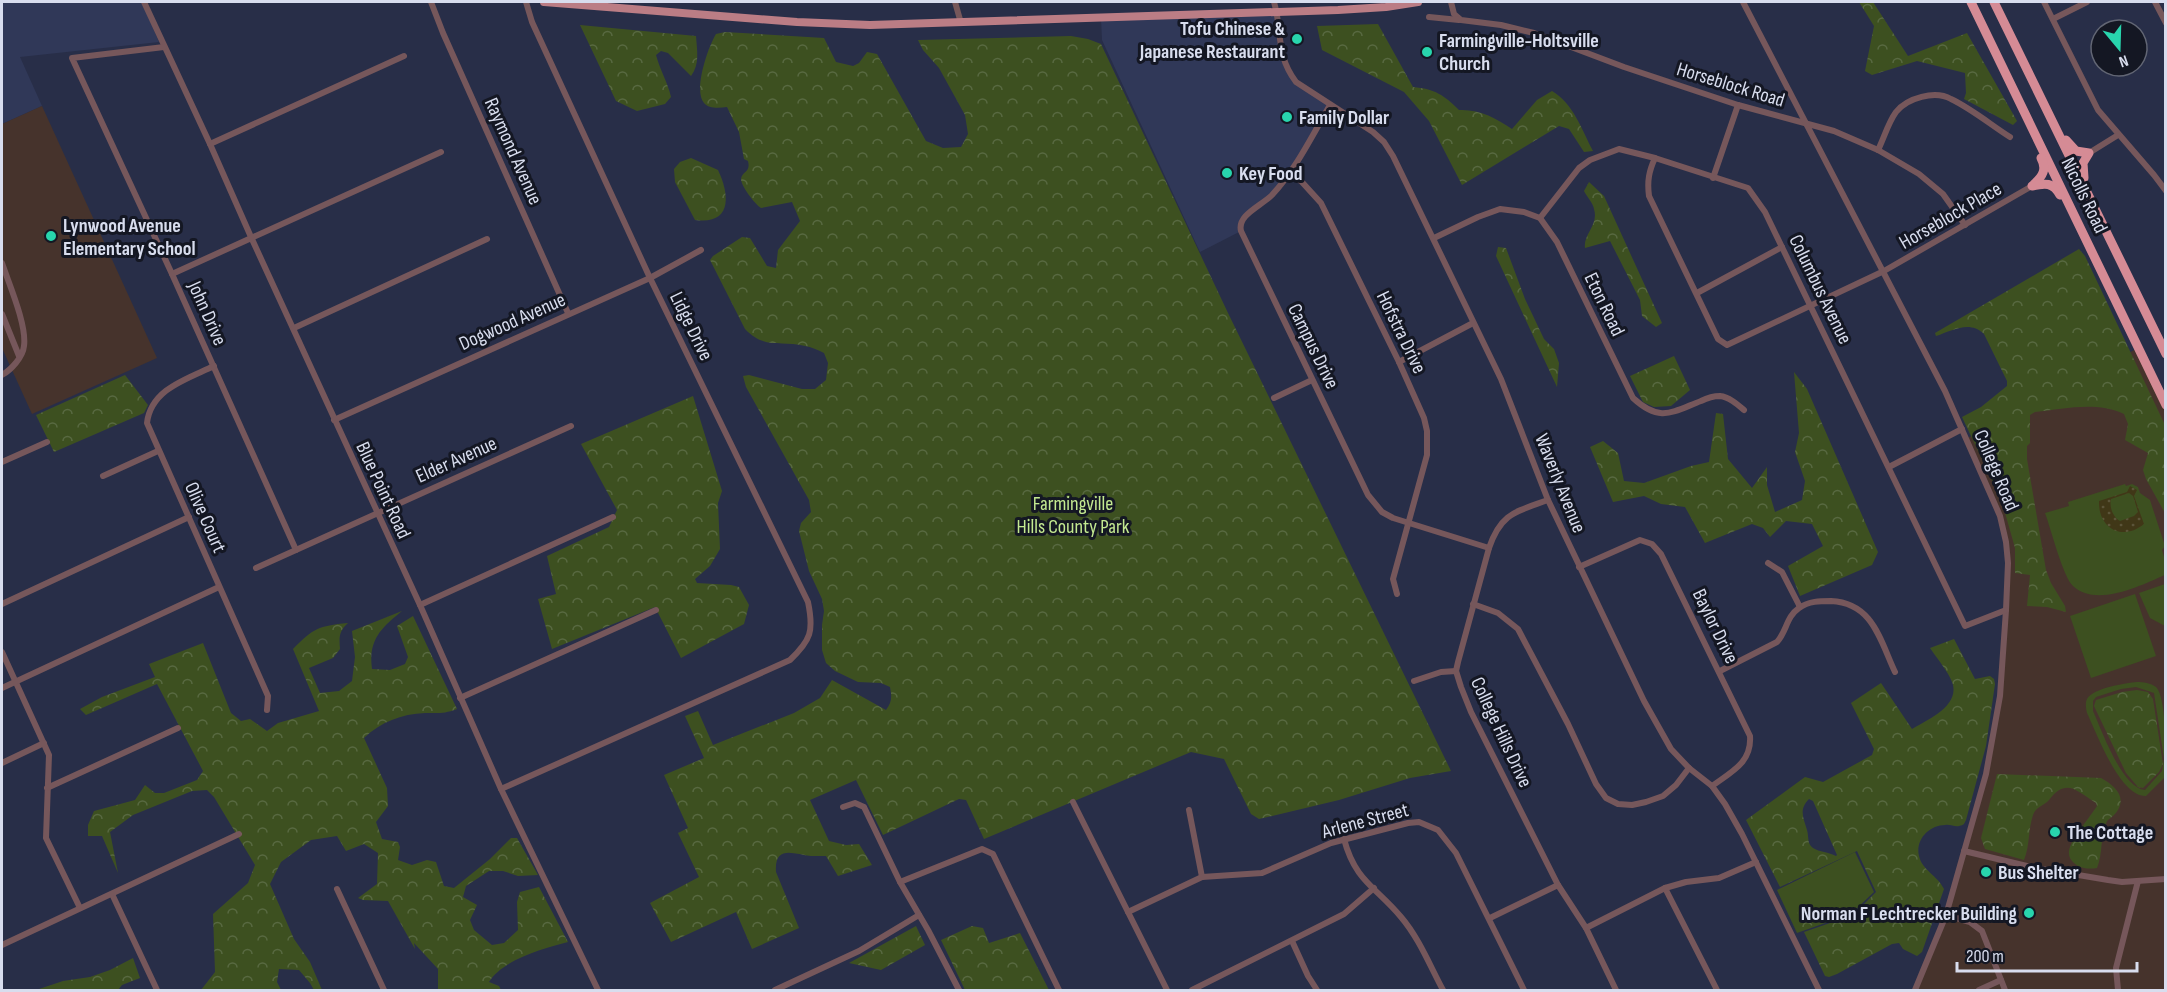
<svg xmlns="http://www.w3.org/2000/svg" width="2167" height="992" font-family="'Sofia Sans Condensed',sans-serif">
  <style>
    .built { fill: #303858 }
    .education { fill: #46332c }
    .green { fill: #3d5020; fill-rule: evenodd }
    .forest { fill: url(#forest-crowns); fill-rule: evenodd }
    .sand { fill: url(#sand-dots); fill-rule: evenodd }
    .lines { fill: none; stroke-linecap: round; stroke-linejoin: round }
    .minor { stroke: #76575b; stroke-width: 6 }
    .major { stroke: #bb7d85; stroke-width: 8 }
    .highway { stroke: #d58b95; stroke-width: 9 }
    .poi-dot { fill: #28d5ad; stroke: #141723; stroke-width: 2 }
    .labels { text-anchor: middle; stroke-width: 6; stroke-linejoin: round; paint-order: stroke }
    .poi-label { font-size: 20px; font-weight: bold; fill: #d8ddee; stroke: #141723; text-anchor: start }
    .street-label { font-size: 20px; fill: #d8ddee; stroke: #141723 }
    .park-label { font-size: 20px; fill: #c4ea91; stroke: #141723 }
  </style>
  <defs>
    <pattern id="forest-crowns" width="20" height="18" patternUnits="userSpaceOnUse" patternTransform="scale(1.5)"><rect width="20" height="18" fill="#3d5020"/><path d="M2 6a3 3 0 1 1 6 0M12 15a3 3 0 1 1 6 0" fill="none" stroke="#586941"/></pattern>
    <pattern id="sand-dots" width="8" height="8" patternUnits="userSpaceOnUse" patternTransform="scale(1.5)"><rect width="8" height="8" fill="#403717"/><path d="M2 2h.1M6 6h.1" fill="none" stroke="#5b5439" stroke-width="1.8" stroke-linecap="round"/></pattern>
  </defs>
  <rect width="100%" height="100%" fill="#282e48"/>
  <!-- built -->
  <g class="built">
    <path d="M2 2H142L159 42 20 57 42 106 2 124Z"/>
    <path d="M1277 12 1281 54 1297 83 1330 105 1278 188 1247 215 1241 231 1200 252 1102 40 1101 18Z"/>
  </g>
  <!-- education -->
  <g class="education">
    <path d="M42 106 157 358 32 414 2 348V124Z"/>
    <path d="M2138 348 2166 405 2165 990H1915L1946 915 1986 774 2000 696 2008 563 2000 516 1966 439Z"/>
  </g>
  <!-- green -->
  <g class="green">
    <path d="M2125 484 2126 486 2132 484 2138 487 2140 493 2150 500 2165 546 2162 550 2165 560V575C2142 585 2096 608 2073 586 2063 577 2051 529 2045 513L2069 506 2068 502Z"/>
    <path d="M2165 584H2166L2165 626 2150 618 2139 593Z"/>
    <path d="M2135 594 2156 656 2091 678 2070 616Z"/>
    <path d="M2137 682C2143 682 2151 683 2156 687 2167 698 2166 759 2165 777L2146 796C2120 797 2097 734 2087 713 2086 709 2085 703 2087 699 2093 688 2126 683 2137 682ZM2136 687 2154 693 2164 759 2162 771 2145 790C2122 788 2102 731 2093 711V701L2096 697 2121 689Z"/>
    <path d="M1855 852 1874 892 1851 914 1797 933 1777 890Z"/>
  </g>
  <!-- forest -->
  <g class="forest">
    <path d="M1859 2H1873L1908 56 1967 33 2017 121 2013 125 1964 99 1966 93 1965 73 1917 61 1872 75 1865 71 1874 26Z"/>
    <path d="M1378 24 1413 87C1435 89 1444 95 1459 110 1479 109 1496 118 1512 129L1537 100 1552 91C1573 103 1582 130 1593 151L1584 152 1569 129 1559 126 1462 185 1429 121 1404 92 1322 50 1317 26Z"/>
    <path d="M580 25 696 36C697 51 700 64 691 76L668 53 661 51 656 55C660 70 668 83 671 97L665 104 637 111 616 101Z"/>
    <path d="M725 32 824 38 836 62 853 66 859 63 867 52 877 54 926 141 943 148 961 147 968 134 965 115 939 68 923 50 918 40 1071 36 1088 39 1101 44 1228 313 1451 771 1410 778 1339 800 1259 819 1251 814 1224 759 1191 752 984 839 966 800 959 799 883 835 856 780 810 800 829 841 846 845 859 844 872 865 838 876 826 856C821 856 816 856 811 856 794 854 774 844 776 872L799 928 752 949 736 912 671 942 650 903 699 877 678 833 688 828 664 775 704 758 685 716 698 711 713 745 794 713 820 698 832 680 886 710C892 702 892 697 890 687L881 683 858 682 835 671 826 663 822 650V625L824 611 822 599 809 571 799 531 801 523 811 512 809 500 746 387 743 376 749 375 802 389H815L826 380 828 363 824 353C818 350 811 347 805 346 781 340 765 350 745 329L710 260 713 256 742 237 750 238 767 266 776 268 778 250 800 221 792 202 761 208C755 204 741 186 741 179 742 171 751 173 748 161L744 159 739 132 727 107C719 108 709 109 704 103 693 91 708 47 716 34Z"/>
    <path d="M691 158 718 170C730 195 732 225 695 220L675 182 674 169 680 162Z"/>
    <path d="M1589 182 1604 196 1662 323 1656 327 1642 316 1640 300 1610 241 1585 248C1583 234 1599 225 1594 209 1593 203 1587 197 1584 191Z"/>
    <path d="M1498 247 1506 248 1525 299 1544 339 1554 349 1559 363 1557 387 1496 256Z"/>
    <path d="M2079 249 2085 256 2165 425 2166 515 2146 479 2143 470 2148 453 2125 440 2128 424 2124 414C2096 401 2064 409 2035 412L2030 415V443L2027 446V459L2046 570 2051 583 2065 606 2066 612 2047 607 2027 606 2030 575 2015 573V548L2002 502 1962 417 1981 407 2007 386V381L1984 334C1970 320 1953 330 1936 336L1935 333Z"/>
    <path d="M1674 356 1690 390 1671 406 1654 407 1643 402 1630 376Z"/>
    <path d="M1794 372 1807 389 1878 552 1872 565 1800 596 1788 566 1823 546 1812 524 1786 521 1770 537 1763 528 1752 524 1705 543 1685 507 1661 504 1644 496 1613 502 1590 447 1603 441 1618 453 1624 481 1644 483 1691 466 1709 462 1716 413 1723 414 1728 459 1752 488 1767 467V485L1775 512 1802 500 1805 481 1795 452 1799 433Z"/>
    <path d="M125 375 148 405 144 413 54 452 36 415Z"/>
    <path d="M693 396 722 491 718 503 720 549 710 566 695 579 697 583 731 585 739 587 749 605 744 624 681 658 655 607 552 649 538 599 556 594 547 556 609 527 617 510 581 444Z"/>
    <path d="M402 611C381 628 368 640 372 669L390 670 405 664 408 657 397 626 413 616 457 709C444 714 438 713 425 713 401 714 381 722 364 738L387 788 388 806 376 822 382 839 398 842 400 847 398 860 412 865 427 860 436 862 444 886 454 888 490 859 511 838H517L538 875 518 876 503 871H489L466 886 463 897 477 905 470 920 474 930 492 945 504 943 518 930 517 902 520 892 539 887 568 942C544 948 502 960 489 982L499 986 501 990H438V969L414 943 415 949 388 901 363 900 358 898 377 884 378 853 364 844 346 851 337 836 311 840 281 862 270 884 294 939 310 962 322 990H314L310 983 299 970 279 969 277 982 281 990H201L215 972 213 914 248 883 255 865 214 797 207 790 192 791 133 815 110 832 118 873 102 836H88V825L94 811 135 800 145 785 155 793H164L197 780 203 771 157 684 86 715 80 709 102 697 155 677 149 664 203 643 231 713 241 721 250 719 267 731 278 723 319 711 293 649C314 628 318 626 348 623 339 631 339 637 340 649L333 658 309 668 320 693 339 691 352 681 355 657 352 631Z"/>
    <path d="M1954 639 1975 679 1990 676 1994 679 1995 684 1986 746 1966 820C1964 824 1964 825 1959 826 1955 827 1950 824 1945 825 1929 825 1915 840 1919 856 1922 870 1938 876 1944 889L1922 952 1917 956 1903 949 1899 943 1892 944 1837 974 1829 977 1825 976 1804 932 1853 915 1876 892 1857 851 1780 887 1746 820 1805 777 1823 782 1872 755 1874 749 1851 703 1881 683 1912 729C1927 720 1958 707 1953 685 1951 675 1936 657 1930 648ZM1809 799 1813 801 1837 855 1836 856C1829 852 1819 852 1813 848 1807 844 1809 837 1807 830 1804 819 1798 810 1809 799Z"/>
    <path d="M2137 690 2148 692 2153 699 2163 764 2159 772 2143 788 2138 787 2126 773 2094 706 2096 700 2122 692Z"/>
    <path d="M1997 774 2101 778C2116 786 2129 799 2114 815 2112 817 2109 819 2107 821 2100 835 2103 854 2097 868 2090 869 2085 869 2078 866 2073 863 2068 858 2069 851 2071 839 2090 817 2097 806L2096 803C2077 791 2066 777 2049 800 2044 806 2036 806 2033 815 2028 829 2030 846 2024 860L1985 849 1981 838Z"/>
    <path d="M1814 901C1822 903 1823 908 1825 915L1819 923 1798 930C1798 911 1793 908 1814 901Z"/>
    <path d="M916 926 925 945 881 970 849 963Z"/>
    <path d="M972 926 983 928 989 943 1020 933 1049 990H965L941 940Z"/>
    <path d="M133 958 140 978 122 985 118 990H36L63 981 90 977 110 970Z"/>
  </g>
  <!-- sand -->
  <path class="sand" d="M2130 486 2137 490 2134 496 2144 524C2122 542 2098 528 2099 501L2127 492ZM2129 493 2133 496 2138 512 2134 516 2120 521C2113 517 2109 507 2111 499Z"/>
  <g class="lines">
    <!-- minor -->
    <g class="minor">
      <path d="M144 2 210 144 251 237 420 605 501 789 598 990"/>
      <path d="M431 2 443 33 568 313"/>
      <path d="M955 2 961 23"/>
      <path d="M1274 2C1283 33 1275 54 1296 82L1373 132 1384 142 1393 156 1501 379 1548 500 1644 701 1671 749 1689 768 1712 786 1725 804 1742 834 1819 990"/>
      <path d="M1451 2 1454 14 1461 20 1501 25 1534 33 1624 67 1738 105 1834 131 1878 150 1919 174 1943 194 1965 225"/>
      <path d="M1743 2 1945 391 2000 516 2006 542 2008 563 2006 610 2000 696 1986 774 1946 915 1915 990"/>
      <path d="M2044 2 2098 110 2154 175 2166 191"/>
      <path d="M2155 2 2166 23"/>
      <path d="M1429 17 1459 20"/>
      <path d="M2053 19 2087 2"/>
      <path d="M164 47 72 58 172 274 296 550"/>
      <path d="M1330 105C1312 136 1296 169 1272 195 1261 206 1237 215 1241 231L1368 495 1382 512 1393 518 1489 548"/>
      <path d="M210 144 404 56"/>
      <path d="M1878 150C1884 138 1888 123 1896 112 1907 98 1935 90 1951 99 1972 109 1991 125 2010 137"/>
      <path d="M2089 153 2118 135"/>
      <path d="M1655 158C1649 171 1647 181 1649 196L1718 339 1727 345 1884 271 2032 186"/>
      <path d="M1288 174 1301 181 1321 203 1399 362 1424 418 1427 431V455L1393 579 1397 594"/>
      <path d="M1713 178 1738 105"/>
      <path d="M1540 218 1579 168 1590 160 1619 149 1655 158 1748 188 1765 212 1965 626 2006 610"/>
      <path d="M1434 238 1478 217 1500 209 1524 212 1540 218 1557 242 1633 398C1660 423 1672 412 1701 401 1707 398 1713 396 1720 396 1729 397 1737 404 1744 410"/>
      <path d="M2 263C9 284 27 325 24 346 23 357 11 370 2 375"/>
      <path d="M172 274 441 152"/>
      <path d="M1697 293 1782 247"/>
      <path d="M2 314 19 356"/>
      <path d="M294 328 487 239"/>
      <path d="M1399 362 1473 323"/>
      <path d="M214 366C187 379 151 389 147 423L268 696 267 710"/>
      <path d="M1274 398 1312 380"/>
      <path d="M334 420 650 278 701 250"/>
      <path d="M2 462 47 442"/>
      <path d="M1889 467 1962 429"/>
      <path d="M103 476 158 451"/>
      <path d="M1548 500C1515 512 1501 513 1489 548L1458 662 1456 671 1461 687 1471 712 1558 885 1586 928 1616 990"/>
      <path d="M1768 563 1782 572 1800 607"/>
      <path d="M1579 567 1640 540 1652 544 1661 554 1750 736C1752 763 1731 772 1712 786"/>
      <path d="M256 568 571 426"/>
      <path d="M2 604 189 517"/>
      <path d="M1473 604 1498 613 1518 629 1568 724 1596 784 1606 798 1618 804 1632 805 1646 802 1663 796 1676 785 1689 768"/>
      <path d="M420 605 613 517"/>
      <path d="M2 652 49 755 46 838 80 908"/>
      <path d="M1720 671 1777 642C1787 631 1786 617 1799 608 1809 601 1820 601 1831 601 1873 603 1880 640 1895 672"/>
      <path d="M1414 681 1441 672 1456 671"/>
      <path d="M2 688 219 587"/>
      <path d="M460 698 656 610"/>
      <path d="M2 763 44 743"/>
      <path d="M47 788 178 728"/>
      <path d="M501 789 790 660C811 640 814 631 808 602L650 278 532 22 526 2"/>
      <path d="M1073 802 1167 990"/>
      <path d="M843 807 855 803 864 807 900 882 928 930 959 990"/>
      <path d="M1189 810 1202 877"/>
      <path d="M1344 839C1355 881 1376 887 1401 917 1419 938 1430 966 1443 990"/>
      <path d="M1964 851 2031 867 2108 880 2122 882 2166 879"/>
      <path d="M900 882 982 849 993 854 1059 990"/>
      <path d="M1665 888 1717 990"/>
      <path d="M337 889 384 990"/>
      <path d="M112 894 157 990"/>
      <path d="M1128 912 1202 877 1262 873 1331 843 1408 823 1419 822 1438 830 1456 853 1524 990"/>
      <path d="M1946 915 1970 922 1982 931 2005 990"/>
      <path d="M1490 918 1558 885"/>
      <path d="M1586 928 1665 888 1686 882 1719 878 1756 862"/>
      <path d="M1292 941 1308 976 1317 990"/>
      <path d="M2 945 239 834"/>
      <path d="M775 990 859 951 919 915"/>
      <path d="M1192 990 1344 914 1374 888"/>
      <path d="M1979 990 2001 980"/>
      <path d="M2118 990 2116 968 2138 881"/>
    </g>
    <!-- major -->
    <path class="major" d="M544 2 797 22 870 25 1338 10 1386 7 1418 2"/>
    <!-- highway -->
    <g class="highway">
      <path d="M1971 2 2166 405"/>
      <path d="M1994 2 2166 354"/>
      <path d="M2066 140 2076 151 2089 153 2083 163 2084 178"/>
      <path d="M2034 184C2043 176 2047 169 2041 158"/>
      <path d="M2032 186C2045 183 2053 182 2060 195"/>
    </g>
  </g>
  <!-- markers -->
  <g class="poi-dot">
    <circle cx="1297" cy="39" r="6"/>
    <circle cx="1427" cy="52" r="6"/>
    <circle cx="1287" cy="117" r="6"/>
    <circle cx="1227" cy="173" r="6"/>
    <circle cx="51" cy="236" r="6"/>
    <circle cx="2055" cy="832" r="6"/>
    <circle cx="1986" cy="872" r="6"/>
    <circle cx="2029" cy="913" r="6"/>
  </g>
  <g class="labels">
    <!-- poi labels -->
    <g class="poi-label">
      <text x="1285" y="35" text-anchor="end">Tofu Chinese &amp;<tspan x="1285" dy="23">Japanese Restaurant</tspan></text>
      <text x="1439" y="47">Farmingville-Holtsville<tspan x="1439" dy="23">Church</tspan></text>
      <text x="1299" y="124">Family Dollar</text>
      <text x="1239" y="180">Key Food</text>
      <text x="63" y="232">Lynwood Avenue<tspan x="63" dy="23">Elementary School</tspan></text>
      <text x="2067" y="839">The Cottage</text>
      <text x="1998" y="879">Bus Shelter</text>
      <text x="2017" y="920" text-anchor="end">Norman F Lechtrecker Building</text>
    </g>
    <!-- street labels -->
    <g class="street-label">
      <text transform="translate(1731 84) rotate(17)" y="7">Horseblock Road</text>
      <text transform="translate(514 151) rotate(66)" y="7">Raymond Avenue</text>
      <text transform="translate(2085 195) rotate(64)" y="7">Nicolls Road</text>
      <text transform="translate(1950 215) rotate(-30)" y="7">Horseblock Place</text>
      <text transform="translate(1821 289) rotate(64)" y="7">Columbus Avenue</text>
      <text transform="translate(1605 304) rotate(64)" y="7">Eton Road</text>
      <text transform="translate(208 313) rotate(66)" y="7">John Drive</text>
      <text transform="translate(512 321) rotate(-24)" y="7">Dogwood Avenue</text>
      <text transform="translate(692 326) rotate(64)" y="7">Lidge Drive</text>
      <text transform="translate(1402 332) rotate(64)" y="7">Hofstra Drive</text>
      <text transform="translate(1314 346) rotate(64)" y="7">Campus Drive</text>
      <text transform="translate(456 459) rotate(-24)" y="7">Elder Avenue</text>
      <text transform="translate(1997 470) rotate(67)" y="7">College Road</text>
      <text transform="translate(1561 483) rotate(68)" y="7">Waverly Avenue</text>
      <text transform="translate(384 490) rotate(65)" y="7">Blue Point Road</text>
      <text transform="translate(206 517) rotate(66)" y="7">Olive Court</text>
      <text transform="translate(1716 626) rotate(64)" y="7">Baylor Drive</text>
      <text transform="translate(1502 732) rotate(65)" y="7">College Hills Drive</text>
      <text transform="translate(1365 820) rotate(-15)" y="7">Arlene Street</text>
    </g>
    <!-- park labels -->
    <g class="park-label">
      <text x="1073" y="510">Farmingville<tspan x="1073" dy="23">Hills County Park</tspan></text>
    </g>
  </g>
  <!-- border -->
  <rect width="2167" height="992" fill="none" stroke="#d8ddee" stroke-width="6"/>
  <!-- north arrow -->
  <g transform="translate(2119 48) rotate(161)"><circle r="28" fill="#141723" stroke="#626674" stroke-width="1.5"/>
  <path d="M0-4.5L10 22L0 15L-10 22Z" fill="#28d5ad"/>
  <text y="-9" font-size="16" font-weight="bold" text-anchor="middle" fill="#d8ddee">N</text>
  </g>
  <!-- scale -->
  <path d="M1957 962v9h180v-9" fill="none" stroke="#d8ddee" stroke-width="3"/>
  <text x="1966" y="962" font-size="18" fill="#d8ddee" stroke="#141723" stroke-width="4.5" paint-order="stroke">200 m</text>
</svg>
